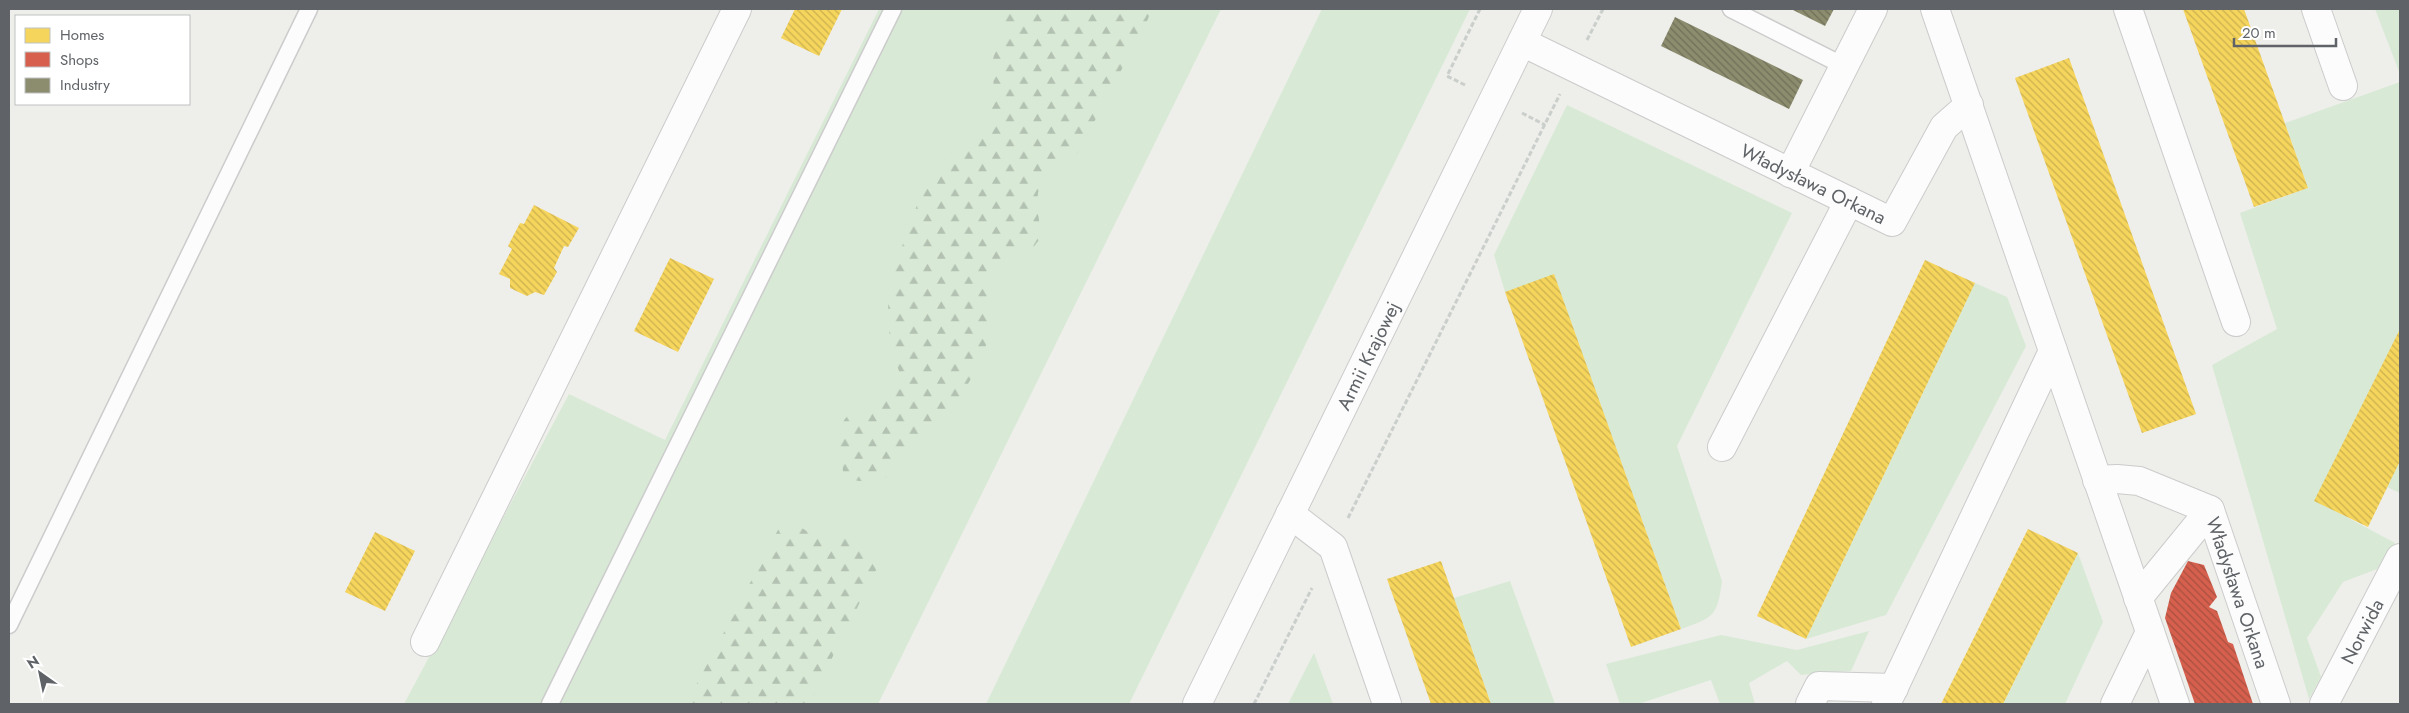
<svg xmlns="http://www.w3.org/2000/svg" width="2409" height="713" font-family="Jost,sans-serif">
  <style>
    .green { fill: #d8ead6 }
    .forest { fill: url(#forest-firs) }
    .homes { fill: url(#homes-back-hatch) }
    .shops { fill: url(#shops-back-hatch) }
    .industry { fill: url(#industry-back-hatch) }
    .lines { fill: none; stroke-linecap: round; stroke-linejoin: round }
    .lane-casing { stroke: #cbcccb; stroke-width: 19 }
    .street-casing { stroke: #cbcccb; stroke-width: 30 }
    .secondary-casing { stroke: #cbcccb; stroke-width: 30 }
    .path { stroke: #cacfcc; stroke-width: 3; stroke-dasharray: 5 2.5; stroke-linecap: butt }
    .lane { stroke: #fcfcfc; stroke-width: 16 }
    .street { stroke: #fcfcfc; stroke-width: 28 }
    .secondary { stroke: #fcfcfc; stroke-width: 28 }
    .labels { text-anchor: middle; stroke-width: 5; stroke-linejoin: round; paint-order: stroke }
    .street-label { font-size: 19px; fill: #5f6367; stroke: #fff }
  </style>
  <defs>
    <pattern id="forest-firs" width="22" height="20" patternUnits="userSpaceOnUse" patternTransform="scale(1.25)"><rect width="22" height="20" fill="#d8ead6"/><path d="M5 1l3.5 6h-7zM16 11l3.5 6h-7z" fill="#b2c1b1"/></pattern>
    <pattern id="homes-back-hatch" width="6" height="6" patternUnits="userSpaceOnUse" patternTransform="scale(1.25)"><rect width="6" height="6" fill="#f6d55c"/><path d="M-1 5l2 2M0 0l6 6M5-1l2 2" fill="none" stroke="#cab050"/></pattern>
    <pattern id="shops-back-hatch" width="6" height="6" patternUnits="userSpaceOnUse" patternTransform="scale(1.25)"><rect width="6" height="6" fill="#d6604d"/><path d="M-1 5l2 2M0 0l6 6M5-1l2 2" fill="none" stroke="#a85042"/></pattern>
    <pattern id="industry-back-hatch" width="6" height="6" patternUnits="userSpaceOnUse" patternTransform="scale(1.25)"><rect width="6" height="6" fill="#8c8c6e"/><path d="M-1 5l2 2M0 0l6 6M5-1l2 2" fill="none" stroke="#70705a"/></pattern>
  </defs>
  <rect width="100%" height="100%" fill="#eeeeea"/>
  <!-- green -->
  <g class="green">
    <path d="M879 9H1221L878 704H404L569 394 665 440Z"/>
    <path d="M1322 9H1470L1129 704H986Z"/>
    <path d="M2375 9H2400V74Z"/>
    <path d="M2400 82V329L2315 500 2395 543 2377 569 2343 582 2307 638 2321 677 2309 699 2212 365 2277 329 2240 213 2308 188 2285 123Z"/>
    <path d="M1567 105 1792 213 1677 446 1722 581C1717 617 1714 617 1681 629L1554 275 1505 292 1494 255Z"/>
    <path d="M1975 283 2007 297 2026 346 1886 615 1806 639Z"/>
    <path d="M2400 461V493L2387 487Z"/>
    <path d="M2078 553 2103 622 2065 704H2003Z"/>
    <path d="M1510 581 1555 704H1491L1454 598Z"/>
    <path d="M1869 631 1851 671 1801 675 1787 661 1749 683 1755 704H1720L1711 680 1638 704H1620L1606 664 1721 635 1797 650Z"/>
    <path d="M1314 653 1333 704H1288Z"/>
  </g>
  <!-- forest -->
  <g class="forest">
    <path d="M1009 9H1151L1148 19 1079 151C1069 164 1062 162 1050 171 1031 187 1038 215 1042 236L1032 249 1014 252 998 261 989 279 990 336 972 377 953 409 927 431 912 439 901 451 894 470 879 483 851 480 843 472C842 446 830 433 851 412L864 413 889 398 899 371 890 346 888 303 895 266 921 194 943 160 966 147 988 123 994 91 992 62Z"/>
    <path d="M792 522 810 533 845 537 877 568 809 704H686L779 528 785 523Z"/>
  </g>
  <!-- homes -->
  <g class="homes">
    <path d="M795 9H842L819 56 781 38Z"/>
    <path d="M2183 9H2244L2308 188 2254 207Z"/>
    <path d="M2069 58 2196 414 2142 433 2015 78Z"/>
    <path d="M534 205 579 228 568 247 564 246 554 268 557 272 544 295 535 292 527 296 510 288V279L499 274 512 249 508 246 520 223 524 224Z"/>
    <path d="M670 258 714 279 678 352 634 331Z"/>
    <path d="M1925 260 1975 283 1806 639 1757 616Z"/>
    <path d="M1554 274 1681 629 1631 647 1505 292Z"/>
    <path d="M2400 329V461L2368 527 2314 501Z"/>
    <path d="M2028 529 2078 553 2003 704H1941Z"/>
    <path d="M375 532 415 551 385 611 345 592Z"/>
    <path d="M1441 561 1454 598 1491 704H1431L1387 579Z"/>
  </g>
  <!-- shops -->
  <path class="shops" d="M2188 561 2204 565 2217 597 2209 607 2217 611 2228 642 2233 644 2253 704H2195L2165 618 2171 593Z"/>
  <!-- industry -->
  <g class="industry">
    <path d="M1791 9H1834L1825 26Z"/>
    <path d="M1675 17 1803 80 1789 109 1661 46Z"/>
  </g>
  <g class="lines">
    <defs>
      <g id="lane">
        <path d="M1731 9 1844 66"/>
        <path d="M9 625 309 9"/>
        <path d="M550 704 893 9"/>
      </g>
      <g id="street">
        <path d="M1935 9 2175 704"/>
        <path d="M2128 9 2236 322"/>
        <path d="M2316 9 2343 86"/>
        <path id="s1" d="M1522 42 1892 222 1944 127 1969 105"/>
        <path d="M1790 173 1873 9"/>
        <path d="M1722 447 1849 201"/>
        <path id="s2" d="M2097 480 2117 479 2139 481 2210 510 2276 704"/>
        <path d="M1290 514 1333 547 1387 704"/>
        <path d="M2138 598 2210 510"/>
        <path d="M425 642 737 9"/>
        <path d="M1810 704 1819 686 1894 688"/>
        <path d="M1886 704 2053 351"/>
        <path d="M2115 704 2150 632"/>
        <path id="s3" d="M2324 704 2400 558"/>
      </g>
      <g id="secondary">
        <path id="s4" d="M1197 704 1538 9"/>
      </g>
    </defs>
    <!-- lane casing -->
    <use href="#lane" class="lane-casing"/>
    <!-- street casing -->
    <use href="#street" class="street-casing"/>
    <!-- secondary casing -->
    <use href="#secondary" class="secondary-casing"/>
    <!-- path -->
    <g class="path">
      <path d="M1587 40 1603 9"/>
      <path d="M1465 85 1447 76 1480 9"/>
      <path d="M1522 113 1545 125"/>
      <path d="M1348 518 1560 94"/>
      <path d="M1254 704 1312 588"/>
    </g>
    <!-- lane -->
    <use href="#lane" class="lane"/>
    <!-- street -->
    <use href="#street" class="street"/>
    <!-- secondary -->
    <use href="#secondary" class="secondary"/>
  </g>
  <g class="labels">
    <!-- street labels -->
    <g class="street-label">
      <text dy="7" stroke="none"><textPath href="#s1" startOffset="324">Władysława Orkana</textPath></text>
      <text dy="7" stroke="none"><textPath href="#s4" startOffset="388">Armii Krajowej</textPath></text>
      <text dy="7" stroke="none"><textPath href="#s2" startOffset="206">Władysława Orkana</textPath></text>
      <text dy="7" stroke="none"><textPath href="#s3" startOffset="82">Norwida</textPath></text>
    </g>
  </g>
  <!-- border -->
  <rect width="2409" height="713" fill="none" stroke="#5f6367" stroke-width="20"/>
  <!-- legend -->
  <rect x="15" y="15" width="175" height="90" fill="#ffffff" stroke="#bfc1c2"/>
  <rect x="25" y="28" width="25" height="15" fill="#f6d55c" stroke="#bfc1c2"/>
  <text x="60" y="40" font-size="15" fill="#5f6367">Homes</text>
  <rect x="25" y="52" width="25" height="15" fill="#d6604d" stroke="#bfc1c2"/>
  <text x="60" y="65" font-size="15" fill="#5f6367">Shops</text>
  <rect x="25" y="78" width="25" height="15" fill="#8c8c6e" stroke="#bfc1c2"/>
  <text x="60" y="90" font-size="15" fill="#5f6367">Industry</text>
  <!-- north arrow -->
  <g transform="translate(40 673) rotate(327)" stroke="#ffffff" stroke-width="4" paint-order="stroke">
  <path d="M0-4L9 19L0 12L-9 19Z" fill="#5f6367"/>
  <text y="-8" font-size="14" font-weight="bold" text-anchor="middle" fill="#5f6367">N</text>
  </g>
  <!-- scale -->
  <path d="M2234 38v8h102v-8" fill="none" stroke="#5f6367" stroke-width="2.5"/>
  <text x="2242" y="38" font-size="15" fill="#5f6367" stroke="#ffffff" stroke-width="4" paint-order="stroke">20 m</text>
</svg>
